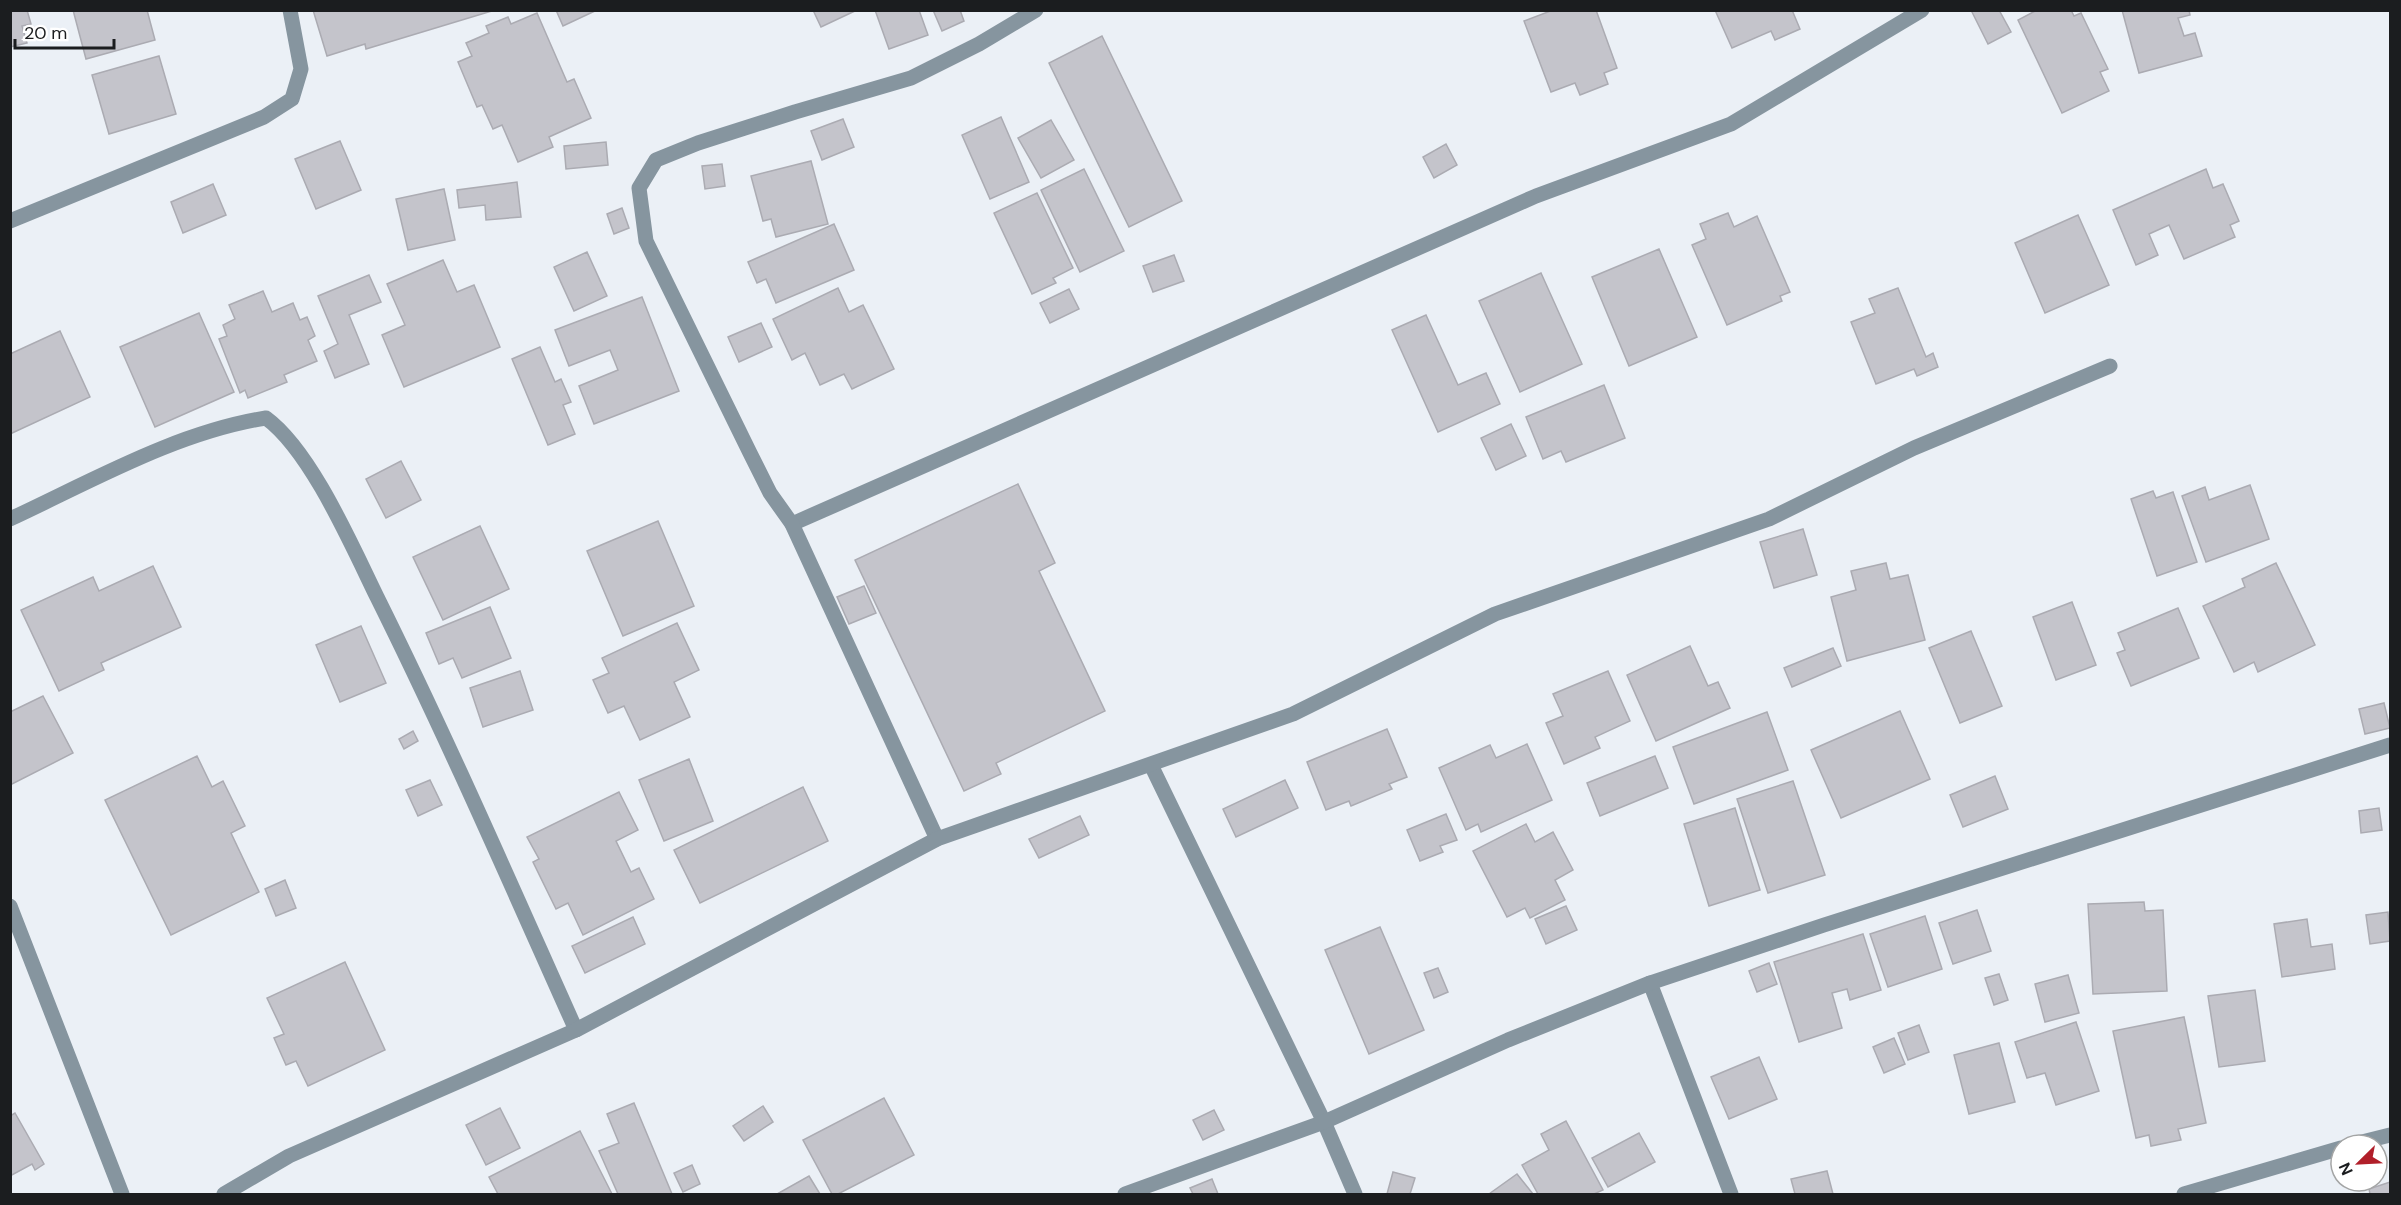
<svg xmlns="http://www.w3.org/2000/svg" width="2401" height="1205" font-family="'DM Sans',sans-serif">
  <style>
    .building { fill: #c4c4cb; stroke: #ababb2; stroke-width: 1.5 }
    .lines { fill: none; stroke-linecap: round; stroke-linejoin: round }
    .minor { stroke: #86959f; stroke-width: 15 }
  </style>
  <rect width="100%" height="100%" fill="#ebf0f6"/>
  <!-- building -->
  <g class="building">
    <path d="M10 10H27L31 24 22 26 27 43 10 47Z"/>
    <path d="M73 10H147L155 40 86 59Z"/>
    <path d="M313 10H495L366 49 365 44 327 56Z"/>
    <path d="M556 10H597L563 26Z"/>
    <path d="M813 10H857L821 27Z"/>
    <path d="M875 10H919L928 35 889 49Z"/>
    <path d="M933 10H960L964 21 942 31Z"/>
    <path d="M1553 10H1596L1617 68 1604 73 1608 84 1580 95 1575 83 1551 92 1524 21Z"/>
    <path d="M1715 10H1792L1800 29 1775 40 1771 31 1732 48Z"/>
    <path d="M1971 10H1999L2011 32 1988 44Z"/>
    <path d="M2037 10H2071L2074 16 2081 13 2108 69 2100 72 2109 91 2062 113 2018 20Z"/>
    <path d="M2122 10H2189L2190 15 2178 18 2184 36 2195 33 2202 56 2139 73Z"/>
    <path d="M537 13 567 82 574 79 591 118 549 137 553 147 518 162 502 125 493 129 482 105 477 107 458 62 472 56 466 43 489 33 486 26 508 17 511 24Z"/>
    <path d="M1102 36 1182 201 1129 227 1049 63Z"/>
    <path d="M159 56 176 114 109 134 92 75Z"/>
    <path d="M1001 117 1029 182 990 199 962 135Z"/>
    <path d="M843 119 854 147 822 160 811 131Z"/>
    <path d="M1051 120 1074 160 1041 178 1018 138Z"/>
    <path d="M340 141 361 190 316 209 295 159Z"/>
    <path d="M606 142 608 165 566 169 564 146Z"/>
    <path d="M1446 144 1457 165 1434 178 1423 157Z"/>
    <path d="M811 161 828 224 776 237 771 219 763 221 751 176Z"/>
    <path d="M722 164 725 186 705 189 702 166Z"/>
    <path d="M1084 169 1124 251 1080 272 1041 190Z"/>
    <path d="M2206 169 2213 188 2223 184 2239 221 2230 225 2235 237 2184 259 2169 225 2149 234 2158 255 2136 265 2113 210Z"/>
    <path d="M517 182 521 217 486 220 485 205 459 208 457 190Z"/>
    <path d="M213 184 226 215 183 233 171 202Z"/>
    <path d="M444 189 455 240 408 250 396 199Z"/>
    <path d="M1037 193 1073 268 1053 278 1056 283 1032 294 994 213Z"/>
    <path d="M622 208 629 228 614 234 607 214Z"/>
    <path d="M1728 213 1734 227 1757 216 1790 292 1780 296 1782 301 1727 325 1692 245 1706 239 1700 224Z"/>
    <path d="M2078 215 2109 285 2045 313 2015 243Z"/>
    <path d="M834 224 854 270 776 303 766 279 757 283 748 262Z"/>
    <path d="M1659 249 1697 337 1629 366 1592 277Z"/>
    <path d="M587 252 607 296 574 311 554 267Z"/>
    <path d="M1174 255 1184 281 1153 292 1143 266Z"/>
    <path d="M443 260 457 292 474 285 500 347 404 387 382 335 405 325 387 284Z"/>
    <path d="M1541 273 1582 364 1520 392 1479 301Z"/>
    <path d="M369 275 381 302 349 315 369 364 335 378 324 351 338 344 318 296Z"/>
    <path d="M838 288 849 312 863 305 894 369 852 389 844 374 820 385 805 353 792 360 773 319Z"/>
    <path d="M1898 288 1926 357 1933 353 1938 367 1917 376 1914 369 1876 384 1851 322 1875 313 1869 299Z"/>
    <path d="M1069 289 1079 309 1050 323 1040 303Z"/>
    <path d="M263 291 272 312 293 303 300 320 307 317 315 336 308 340 317 361 284 375 287 382 248 398 245 390 240 393 219 339 227 336 223 325 235 319 229 305Z"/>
    <path d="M642 297 679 391 594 424 579 386 618 370 610 350 569 366 555 330Z"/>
    <path d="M199 313 234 392 155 427 120 347Z"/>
    <path d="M1426 315 1458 385 1486 373 1500 404 1438 432 1392 330Z"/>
    <path d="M761 323 772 347 739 362 728 337Z"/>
    <path d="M60 331 90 397 10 434V354Z"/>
    <path d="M540 347 555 382 561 379 571 402 563 405 575 434 548 445 512 359Z"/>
    <path d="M1604 385 1625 438 1566 462 1561 451 1543 459 1526 417Z"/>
    <path d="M1511 424 1526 456 1496 470 1481 438Z"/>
    <path d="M401 461 421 500 386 518 366 479Z"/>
    <path d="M1018 484 1055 563 1039 571 1105 711 996 763 1001 774 964 791 855 560Z"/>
    <path d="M2250 485 2269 539 2206 562 2182 496 2205 487 2209 500Z"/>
    <path d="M2153 491 2156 498 2173 492 2197 562 2157 576 2131 499Z"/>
    <path d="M658 521 694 606 623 636 587 551Z"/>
    <path d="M480 526 509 589 443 620 413 557Z"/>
    <path d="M1803 529 1817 575 1774 588 1760 542Z"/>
    <path d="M1886 563 1890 579 1908 575 1925 640 1847 661 1831 597 1856 590 1851 571Z"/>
    <path d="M2276 563 2315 645 2258 672 2254 662 2234 672 2203 606 2245 587 2242 579Z"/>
    <path d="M153 566 181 627 101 663 104 670 59 691 21 610 93 577 99 591Z"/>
    <path d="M864 586 876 613 849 624 837 597Z"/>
    <path d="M2072 602 2096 665 2056 680 2033 617Z"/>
    <path d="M490 607 511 658 462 678 453 658 439 664 426 633Z"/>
    <path d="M2178 608 2199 658 2131 686 2117 653 2125 650 2118 633Z"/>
    <path d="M677 623 699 670 674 682 690 717 640 740 624 706 608 713 593 680 609 673 602 658Z"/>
    <path d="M361 626 386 683 340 702 316 645Z"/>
    <path d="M1971 631 2002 706 1960 723 1929 648Z"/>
    <path d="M1690 646 1708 686 1718 682 1730 708 1656 741 1627 675Z"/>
    <path d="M1833 648 1841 666 1792 687 1784 668Z"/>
    <path d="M520 671 533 710 483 727 470 688Z"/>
    <path d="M1608 671 1630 721 1595 737 1600 748 1564 764 1546 723 1563 716 1553 694Z"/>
    <path d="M43 696 73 753 10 785V712Z"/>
    <path d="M2384 703 2390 728 2365 734 2359 709Z"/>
    <path d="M1900 711 1930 779 1841 818 1811 750Z"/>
    <path d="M1767 712 1788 770 1694 804 1673 747Z"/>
    <path d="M1387 729 1407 777 1389 784 1392 789 1351 806 1349 801 1326 810 1307 762Z"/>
    <path d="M413 731 418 741 404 749 399 739Z"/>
    <path d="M1527 744 1552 800 1481 832 1478 824 1466 830 1439 768 1490 745 1496 758Z"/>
    <path d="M197 756 212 787 223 781 245 826 231 833 259 892 171 935 105 800Z"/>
    <path d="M1655 756 1668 788 1600 816 1587 783Z"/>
    <path d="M689 759 713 821 664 841 639 780Z"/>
    <path d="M1995 776 2008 809 1963 827 1950 795Z"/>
    <path d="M430 780 442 805 418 816 406 790Z"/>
    <path d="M1285 780 1298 808 1236 837 1223 809Z"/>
    <path d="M1793 781 1825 875 1768 893 1737 799Z"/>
    <path d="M803 787 828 841 700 903 674 850Z"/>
    <path d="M619 792 638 830 616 841 631 872 639 868 654 899 583 935 568 903 556 909 533 862 539 859 527 837Z"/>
    <path d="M1735 808 1760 890 1709 906 1684 824Z"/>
    <path d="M2379 808 2382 830 2361 833 2359 811Z"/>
    <path d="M1446 814 1457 840 1440 846 1443 852 1420 861 1407 830Z"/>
    <path d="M1080 816 1089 835 1039 858 1029 839Z"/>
    <path d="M1526 824 1535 842 1553 832 1573 870 1555 880 1565 900 1530 918 1525 908 1507 917 1473 851Z"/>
    <path d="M285 880 296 908 276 916 265 889Z"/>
    <path d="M2144 902 2145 911 2163 910 2167 991 2093 994 2088 904Z"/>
    <path d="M1566 906 1577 930 1546 944 1535 919Z"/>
    <path d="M1977 910 1991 951 1953 964 1939 923Z"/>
    <path d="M2388 912 2390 941 2370 944 2366 915Z"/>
    <path d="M1925 916 1942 969 1888 987 1870 934Z"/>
    <path d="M633 917 645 944 585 973 572 946Z"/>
    <path d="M2307 919 2311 947 2332 944 2335 969 2282 977 2274 924Z"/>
    <path d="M1380 927 1424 1030 1369 1054 1325 950Z"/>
    <path d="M1863 934 1881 990 1850 1000 1847 989 1832 993 1842 1028 1799 1042 1774 962Z"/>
    <path d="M345 962 385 1050 308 1086 296 1061 286 1065 274 1038 284 1034 267 998Z"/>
    <path d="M1769 963 1777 984 1757 992 1749 971Z"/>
    <path d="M1438 968 1448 992 1434 998 1424 973Z"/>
    <path d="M1999 974 2008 1000 1994 1005 1985 978Z"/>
    <path d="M2068 975 2079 1013 2045 1022 2035 984Z"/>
    <path d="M2255 990 2265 1061 2219 1067 2208 996Z"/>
    <path d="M2184 1017 2206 1123 2178 1129 2181 1140 2151 1146 2149 1135 2136 1138 2113 1031Z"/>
    <path d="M2076 1022 2099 1091 2056 1105 2045 1073 2027 1078 2015 1042Z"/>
    <path d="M1919 1025 1929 1052 1908 1060 1898 1033Z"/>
    <path d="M1894 1038 1905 1064 1884 1073 1873 1047Z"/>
    <path d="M1999 1043 2015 1102 1969 1114 1954 1055Z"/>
    <path d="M1759 1057 1777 1099 1729 1119 1711 1077Z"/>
    <path d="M884 1098 914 1155 838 1194H832L803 1140Z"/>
    <path d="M634 1103 672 1194H618L599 1151 619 1143 607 1114Z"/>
    <path d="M763 1106 773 1122 744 1141 733 1126Z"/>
    <path d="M500 1108 520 1148 486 1165 466 1125Z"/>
    <path d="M1214 1110 1224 1130 1203 1140 1193 1120Z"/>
    <path d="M15 1113 44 1164 35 1170 32 1164 10 1176V1116Z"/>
    <path d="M1566 1121 1603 1190 1594 1194H1538L1522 1165 1549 1150 1541 1134Z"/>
    <path d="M580 1131 612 1194H498L489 1177Z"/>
    <path d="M1639 1133 1655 1162 1608 1187 1592 1158Z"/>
    <path d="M692 1165 700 1184 683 1192 674 1173Z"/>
    <path d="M1827 1171 1833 1194H1795L1791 1179Z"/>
    <path d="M1393 1172 1415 1178 1410 1194H1387Z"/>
    <path d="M1517 1174 1533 1194H1489Z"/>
    <path d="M809 1176 820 1194H777Z"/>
    <path d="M1212 1179 1218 1194H1193L1190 1188Z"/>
    <path d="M2390 1182V1194H2370L2369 1189Z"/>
  </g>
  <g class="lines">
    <!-- minor -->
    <g class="minor">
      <path d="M10 221 264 117 292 99 301 69 290 10"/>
      <path d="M10 519C92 481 177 432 266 418 311 451 352 546 377 597 448 740 511 885 576 1030"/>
      <path d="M792 524 1536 196 1731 124 1922 10"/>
      <path d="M1151 765 1324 1122 1355 1194"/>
      <path d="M937 839 792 524 770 493 750 453 646 241 639 188 656 160 698 143 795 112 911 78 979 44 1036 10"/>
      <path d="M10 906 122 1194"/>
      <path d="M1650 983 1731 1194"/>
      <path d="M2350 1145 2390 1135"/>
      <path d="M224 1194 289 1156 576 1030 937 839 1293 714 1495 614 1769 519 1914 448 2110 366"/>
      <path d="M1125 1194 1324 1122 1508 1040 1650 983 1824 925 2390 745"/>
      <path d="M2184 1194 2341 1148"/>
    </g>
  </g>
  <!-- border -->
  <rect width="2401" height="1205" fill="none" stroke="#1b1d1f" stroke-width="24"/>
  <!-- north arrow -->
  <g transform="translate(2359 1163) rotate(246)"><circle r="28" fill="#ffffff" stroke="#a4a5a5" stroke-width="1.5"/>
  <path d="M0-4.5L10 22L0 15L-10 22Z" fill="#b11f2a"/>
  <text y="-9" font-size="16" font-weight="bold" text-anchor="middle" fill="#1b1d1f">N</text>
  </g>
  <!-- scale -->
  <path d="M15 39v9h99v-9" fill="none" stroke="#1b1d1f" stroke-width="3"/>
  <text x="24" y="39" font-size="18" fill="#1b1d1f" stroke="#ffffff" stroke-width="4.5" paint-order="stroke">20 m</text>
</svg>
